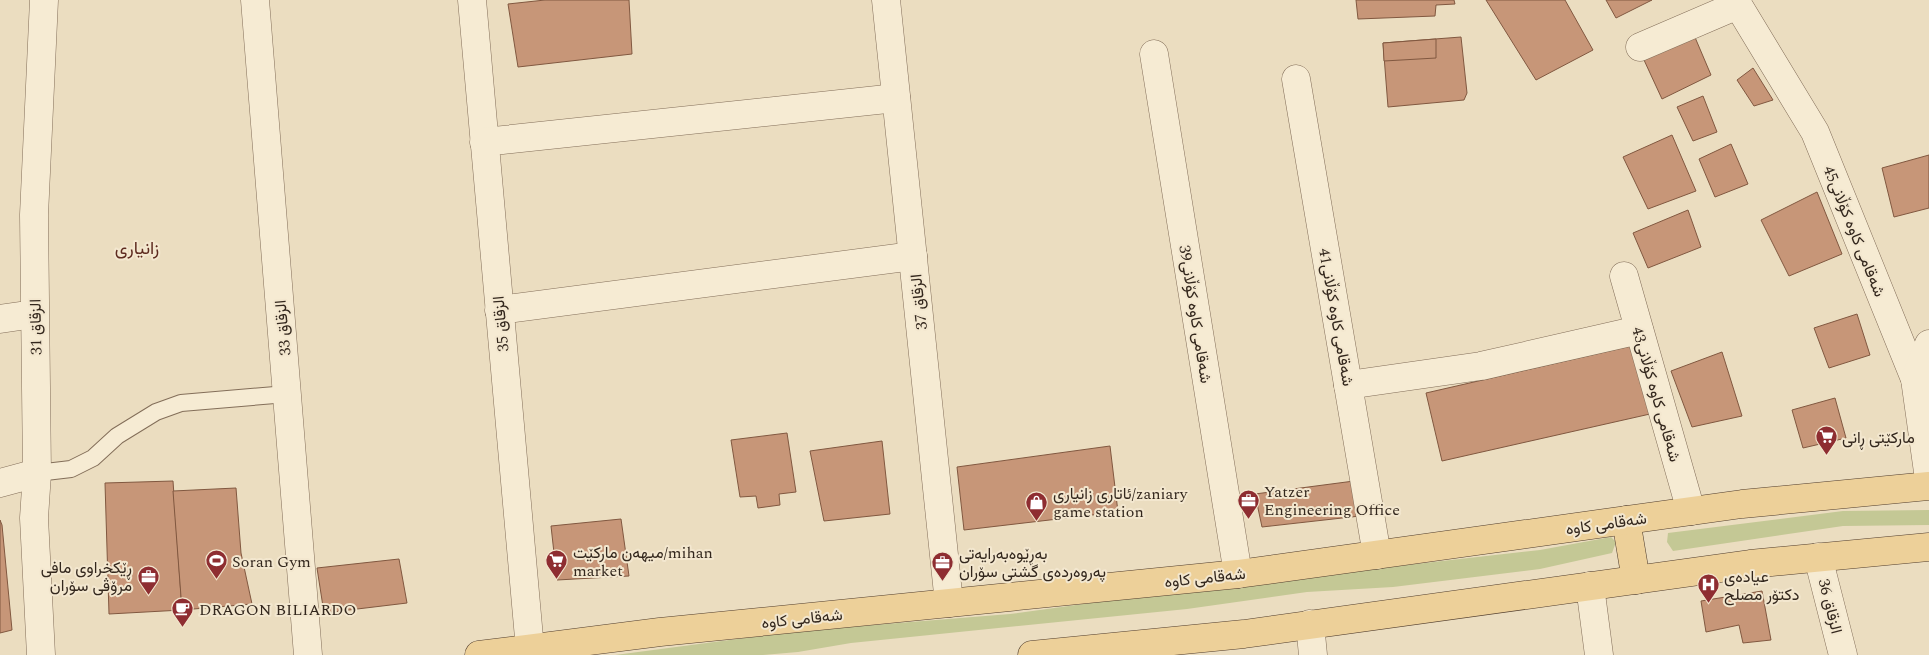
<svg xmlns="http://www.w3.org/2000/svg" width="1929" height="655" font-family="Spectral,Vazirmatn,serif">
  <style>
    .green { fill: #c4c895 }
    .building { fill: #c79678; stroke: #815840 }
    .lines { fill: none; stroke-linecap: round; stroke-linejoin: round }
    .service-casing { stroke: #836e59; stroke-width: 18 }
    .minor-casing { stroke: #836e59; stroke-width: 29 }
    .primary-casing { stroke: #513d2d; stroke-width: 29 }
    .service { stroke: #f6ebd3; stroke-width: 16 }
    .minor { stroke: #f6ebd3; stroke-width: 28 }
    .primary { stroke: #edd099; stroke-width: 28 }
    .labels { text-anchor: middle; stroke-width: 4; stroke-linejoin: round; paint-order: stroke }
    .street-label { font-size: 16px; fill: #33271d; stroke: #f3e7cf }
    .poi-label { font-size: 16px; fill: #33271d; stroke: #f3e7cf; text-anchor: start }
    .neighbourhood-label { font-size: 18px; fill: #5d2a1f; stroke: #f3e7cf }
  </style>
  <rect width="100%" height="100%" fill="#ebddc0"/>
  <!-- green -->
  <g class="green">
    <path d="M1929 510V525L1843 526 1673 551 1667 542 1668 533 1843 511Z"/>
    <path d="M1611 537 1616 542 1612 553 1540 569 1393 587 1307 592 1187 609 851 643 798 652 763 655H615L799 631 1010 614 1185 590 1540 550Z"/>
  </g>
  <!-- building -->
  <g class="building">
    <path d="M545 0H629L632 54 518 67 508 4Z"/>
    <path d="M1356 0H1454L1455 4 1436 5 1435 16 1358 19Z"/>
    <path d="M1486 0H1565L1593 50 1536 80Z"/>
    <path d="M1606 0H1652L1616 18Z"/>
    <path d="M1694 35 1711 75 1662 99 1644 60Z"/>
    <path d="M1461 37 1467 93 1464 100 1388 107 1383 43Z"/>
    <path d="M1436 39V58L1384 61 1383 43Z"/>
    <path d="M1753 68 1773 100 1754 106 1737 80Z"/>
    <path d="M1703 96 1717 132 1693 141 1677 107Z"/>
    <path d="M1672 135 1696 191 1648 209 1623 157Z"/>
    <path d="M1731 144 1748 184 1715 197 1699 159Z"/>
    <path d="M1929 155V208L1894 217 1882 168Z"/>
    <path d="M1817 192 1842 254 1789 276 1761 220Z"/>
    <path d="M1688 210 1701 247 1648 268 1633 233Z"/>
    <path d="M1857 314 1870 355 1829 368 1814 328Z"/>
    <path d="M1635 345 1650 414 1442 461 1426 393Z"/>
    <path d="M1722 352 1742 416 1692 427 1671 371Z"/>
    <path d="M1835 398 1846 438 1803 448 1792 410Z"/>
    <path d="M787 433 796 492 779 494 780 505 758 508 756 496 740 497 731 440Z"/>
    <path d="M882 441 890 514 824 521 810 451Z"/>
    <path d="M1110 446 1118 512 964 530 957 467Z"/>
    <path d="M173 481 182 610 109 614 105 483Z"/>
    <path d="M1354 481 1360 516 1262 527 1255 494Z"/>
    <path d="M236 488 241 553 252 604 182 610 173 491Z"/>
    <path d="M621 519 629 576 557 580 551 526Z"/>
    <path d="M0 520 2 525 12 630 0 633Z"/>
    <path d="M399 559 407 603 324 613 317 568Z"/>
    <path d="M1762 591 1771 640 1743 643 1739 625 1706 632 1701 601Z"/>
  </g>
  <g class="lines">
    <defs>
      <path id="service" d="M37 473 71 469 93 458 117 436 156 412 181 403 287 394"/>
      <g id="minor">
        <path d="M255 0 308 655"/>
        <path d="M472 0 530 649"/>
        <path d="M886 0 949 603"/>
        <path d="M1735 0 1815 132 1915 379 1929 479"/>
        <path d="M1640 47 1738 5"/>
        <path d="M1154 54 1238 574"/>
        <path d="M1296 79 1377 555"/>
        <path d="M484 142 896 98"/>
        <path d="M1624 276 1691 511"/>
        <path d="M499 310 913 256"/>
        <path d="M0 319 34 314"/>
        <path d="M1915 379 1929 344"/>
        <path d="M1348 385 1481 366 1639 330"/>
        <path d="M0 483 37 473"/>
        <path d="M1818 557 1843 655"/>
        <path d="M1590 586 1599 655"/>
        <path d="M1310 624 1313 655"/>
        <path d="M41 655 34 518 37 473 34 215 44 0"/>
      </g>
      <g id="primary">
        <path d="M1626 520 1636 580"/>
        <path d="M479 655 660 632 1238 574 1742 504 1929 486"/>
        <path d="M1032 655 1244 634 1750 564 1929 547"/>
      </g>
    </defs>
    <!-- service casing -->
    <use href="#service" class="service-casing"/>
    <!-- minor casing -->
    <use href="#minor" class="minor-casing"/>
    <!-- primary casing -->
    <use href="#primary" class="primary-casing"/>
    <!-- service -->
    <use href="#service" class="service"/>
    <!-- minor -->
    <use href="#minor" class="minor"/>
    <!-- primary -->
    <use href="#primary" class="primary"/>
  </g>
  <!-- icons -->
  <defs>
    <symbol id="supermarket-pin" viewBox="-11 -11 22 30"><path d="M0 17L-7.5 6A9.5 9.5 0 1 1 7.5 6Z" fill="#8e2d31" stroke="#f3e7cf"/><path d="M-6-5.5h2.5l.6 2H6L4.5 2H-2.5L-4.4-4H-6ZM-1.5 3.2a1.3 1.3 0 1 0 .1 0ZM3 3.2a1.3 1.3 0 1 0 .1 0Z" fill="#fff"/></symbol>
    <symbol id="office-pin" viewBox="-11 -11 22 30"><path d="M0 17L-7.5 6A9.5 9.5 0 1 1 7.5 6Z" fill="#8e2d31" stroke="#f3e7cf"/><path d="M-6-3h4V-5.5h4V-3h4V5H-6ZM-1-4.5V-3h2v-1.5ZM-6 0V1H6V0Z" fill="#fff"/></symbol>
    <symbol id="shop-pin" viewBox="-11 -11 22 30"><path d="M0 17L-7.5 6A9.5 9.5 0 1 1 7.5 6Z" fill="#8e2d31" stroke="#f3e7cf"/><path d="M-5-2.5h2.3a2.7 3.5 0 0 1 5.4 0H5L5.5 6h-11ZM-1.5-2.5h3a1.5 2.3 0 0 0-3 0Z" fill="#fff"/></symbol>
    <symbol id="stadium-pin" viewBox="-11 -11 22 30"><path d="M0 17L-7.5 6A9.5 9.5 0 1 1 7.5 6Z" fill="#8e2d31" stroke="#f3e7cf"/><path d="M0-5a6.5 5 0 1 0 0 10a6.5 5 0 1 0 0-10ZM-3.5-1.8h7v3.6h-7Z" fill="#fff"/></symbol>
    <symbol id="hospital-pin" viewBox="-11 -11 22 30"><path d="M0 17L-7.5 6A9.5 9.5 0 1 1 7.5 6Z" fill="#8e2d31" stroke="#f3e7cf"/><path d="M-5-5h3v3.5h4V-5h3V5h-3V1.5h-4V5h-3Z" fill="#fff"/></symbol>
    <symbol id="cafe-pin" viewBox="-11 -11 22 30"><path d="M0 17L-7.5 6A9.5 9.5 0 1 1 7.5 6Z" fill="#8e2d31" stroke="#f3e7cf"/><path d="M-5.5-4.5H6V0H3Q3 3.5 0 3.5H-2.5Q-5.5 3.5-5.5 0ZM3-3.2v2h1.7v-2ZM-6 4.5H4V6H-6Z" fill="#fff"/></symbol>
  </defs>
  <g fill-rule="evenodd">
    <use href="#supermarket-pin" x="1814" y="424" width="25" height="34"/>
    <use href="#office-pin" x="1236" y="488" width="25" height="34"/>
    <use href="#shop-pin" x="1024" y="490" width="25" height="34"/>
    <use href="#stadium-pin" x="204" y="548" width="25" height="34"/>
    <use href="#supermarket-pin" x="544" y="548" width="25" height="34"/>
    <use href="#office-pin" x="930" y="550" width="25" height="34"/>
    <use href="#office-pin" x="136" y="564" width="25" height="34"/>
    <use href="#hospital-pin" x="1696" y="572" width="25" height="34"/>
    <use href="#cafe-pin" x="170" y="596" width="25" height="34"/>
  </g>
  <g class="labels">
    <!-- street labels -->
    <g class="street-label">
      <text transform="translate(1855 231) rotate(68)" y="6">شەقامی کاوە کۆڵانی45</text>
      <text transform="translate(918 302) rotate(-96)" y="6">الزقاق 37</text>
      <text transform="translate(1196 314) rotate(81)" y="6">شەقامی کاوە کۆڵانی39</text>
      <text transform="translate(1337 317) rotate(80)" y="6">شەقامی کاوە کۆڵانی41</text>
      <text transform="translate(500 324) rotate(-95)" y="6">الزقاق 35</text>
      <text transform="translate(35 327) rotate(-91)" y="6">الزقاق 31</text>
      <text transform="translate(282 328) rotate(-95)" y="6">الزقاق 33</text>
      <text transform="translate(1657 394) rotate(74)" y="6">شەقامی کاوە کۆڵانی43</text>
      <text transform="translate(1606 523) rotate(-8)" y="6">شەقامی کاوە</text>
      <text transform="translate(1205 577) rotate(-6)" y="6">شەقامی کاوە</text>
      <text transform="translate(1831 606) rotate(76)" y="6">الزقاق 36</text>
      <text transform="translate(802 618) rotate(-6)" y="6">شەقامی کاوە</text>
    </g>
    <!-- poi labels -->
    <g class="poi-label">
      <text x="1842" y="443">مارکێتی ڕانی</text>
      <text x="1264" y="497">Yatzer<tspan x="1264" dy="18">Engineering Office</tspan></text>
      <text x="1053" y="499">ئاتاری زانیاری/zaniary<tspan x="1053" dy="18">game station</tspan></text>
      <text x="573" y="558">میهەن مارکێت/mihan<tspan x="573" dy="18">market</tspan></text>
      <text x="959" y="559">بەڕێوەبەرایەتی<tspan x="959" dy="18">پەروەردەی گشتی سۆران</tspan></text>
      <text x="232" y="567">Soran Gym</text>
      <text x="132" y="573" text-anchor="end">ڕێکخراوی مافی<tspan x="132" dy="18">مرۆڤی سۆران</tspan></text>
      <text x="1724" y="582">عیادەی<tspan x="1724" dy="18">دکتۆر مصلح</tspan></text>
      <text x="199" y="615">DRAGON BILIARDO</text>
    </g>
    <!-- neighbourhood labels -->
    <g class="neighbourhood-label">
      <text x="137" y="254">زانیاری</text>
    </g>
  </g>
</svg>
